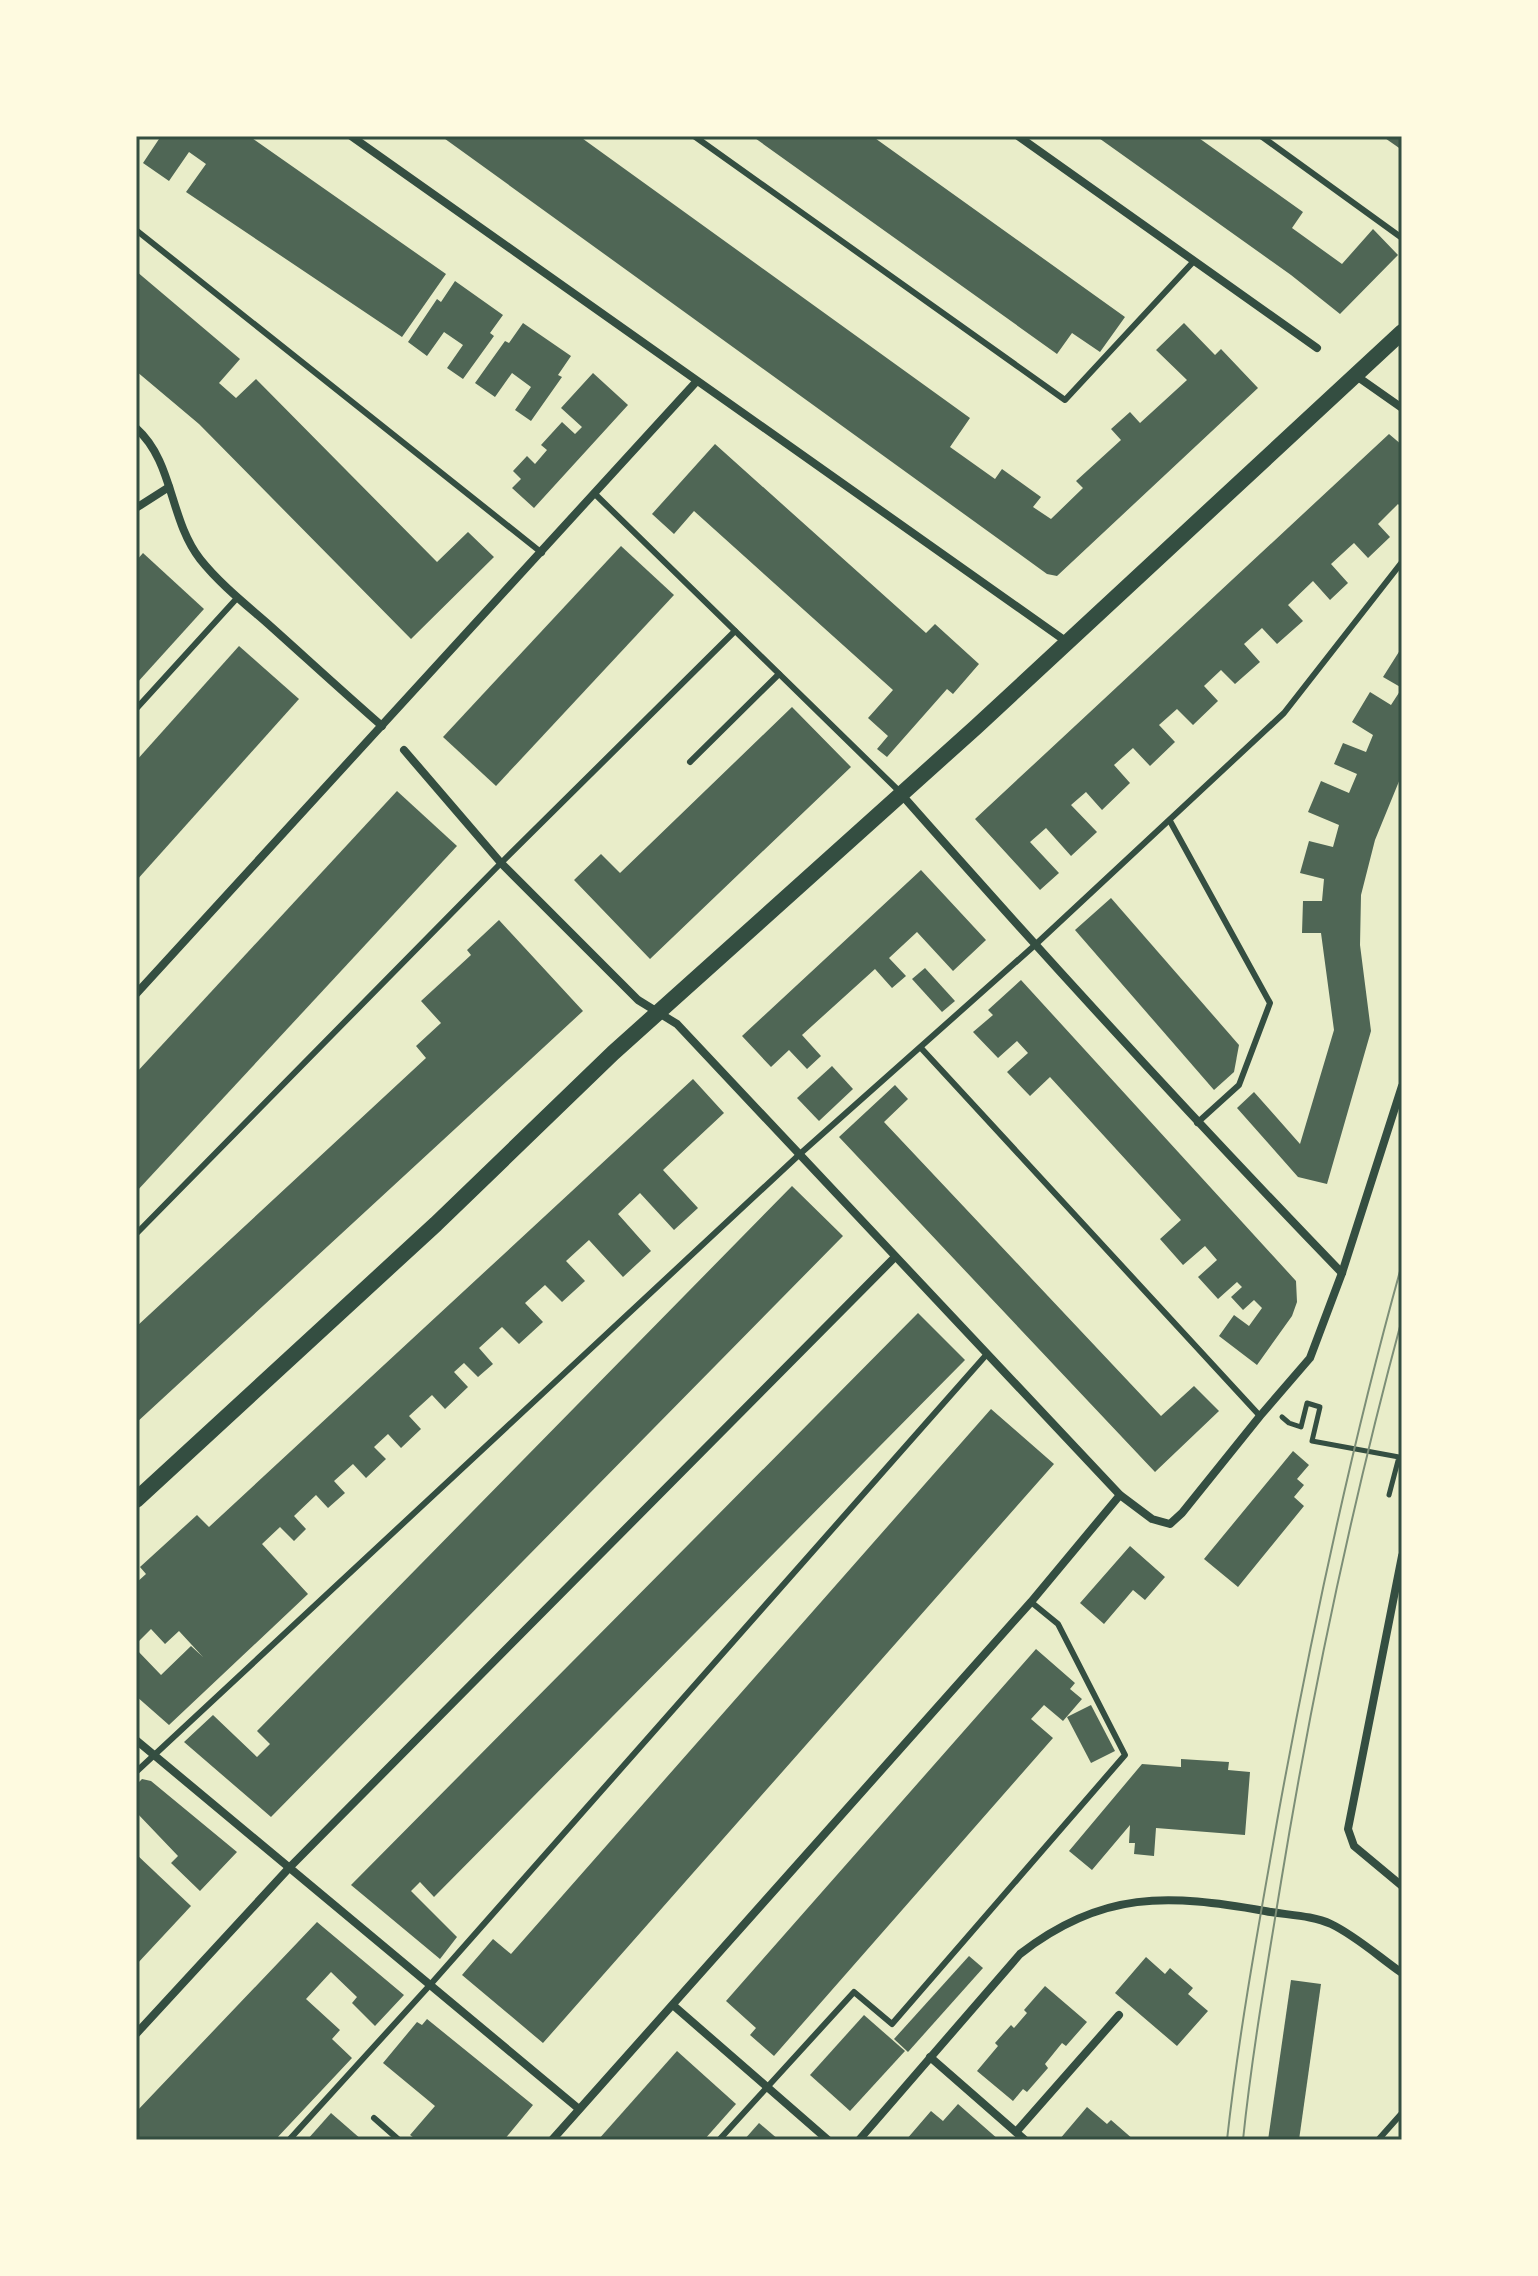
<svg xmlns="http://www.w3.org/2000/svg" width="1538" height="2276" font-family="'PT Sans Narrow',sans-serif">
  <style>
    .building { fill: #4f6655 }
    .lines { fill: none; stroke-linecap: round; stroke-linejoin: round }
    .path { stroke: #344e41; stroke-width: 5 }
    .service { stroke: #344e41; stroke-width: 6 }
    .minor { stroke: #344e41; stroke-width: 8 }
    .secondary { stroke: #344e41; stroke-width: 16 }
    .tram { stroke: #7c8e77; stroke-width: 2 }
    .neatline { fill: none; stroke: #344e41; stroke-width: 3 }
  </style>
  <rect width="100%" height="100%" fill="#e9edc9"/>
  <!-- building -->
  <g class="building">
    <path d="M161 136H249L446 274 402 337 186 192 206 164 189 152 169 181 143 163Z"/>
    <path d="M441 136H579L970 418 950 447 995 479 1002 469 1041 497 1033 507 1051 519 1083 488 1076 481 1121 440 1111 429 1130 412 1140 423 1187 380 1156 350 1184 323 1215 355 1221 349 1258 388 1057 576 1047 574Z"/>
    <path d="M752 136H872L1125 317 1100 352 1072 333 1057 354Z"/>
    <path d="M1096 136H1196L1303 212 1292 228 1342 264 1373 229 1398 255 1340 314 1291 275Z"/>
    <path d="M1382 136H1402V150Z"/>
    <path d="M136 271 240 359 219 383 236 398 256 379 437 562 468 532 494 557 411 639 199 424 136 371Z"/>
    <path d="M455 281 503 315 490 333 494 336 463 379 447 368 463 345 444 332 427 356 408 342 437 299 441 302Z"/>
    <path d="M523 323 571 356 558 375 562 377 531 421 515 410 531 387 512 373 495 397 475 383 505 341 509 343Z"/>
    <path d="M593 373 628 405 534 508 512 488 521 479 513 471 527 456 535 464 547 450 541 445 562 422 575 434 582 427 561 408Z"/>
    <path d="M1389 434 1402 445V508L1398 504 1378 524 1390 537 1368 558 1354 543 1331 564 1348 583 1330 600 1313 581 1288 605 1303 621 1277 644 1262 628 1244 644 1260 662 1235 684 1221 670 1204 686 1218 701 1193 725 1177 709 1159 725 1175 742 1150 766 1133 748 1114 765 1130 783 1102 810 1086 792 1071 805 1097 832 1071 856 1046 828 1030 842 1059 873 1040 890 975 819Z"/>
    <path d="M715 444 926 633 935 624 979 664 953 694 947 689 887 757 877 749 888 736 868 718 893 690 694 511 674 534 652 514Z"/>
    <path d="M621 546 674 595 496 786 443 737Z"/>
    <path d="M143 553 204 609 136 684V561Z"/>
    <path d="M239 646 299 699 136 881V761Z"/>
    <path d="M1402 647V774L1375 840 1361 895 1360 945 1371 1031 1327 1184 1298 1177 1237 1108 1254 1092 1300 1144 1334 1030 1321 933H1302L1303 901H1322L1324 879 1300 873 1309 841 1333 847 1339 825 1308 812 1321 781 1349 793 1357 774 1334 764 1343 743 1366 752 1373 735 1352 722 1370 692 1391 705 1402 688 1383 677Z"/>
    <path d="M792 707 851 767 650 959 574 880 601 854 620 873Z"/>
    <path d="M397 791 457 846 136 1192V1073Z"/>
    <path d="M921 870 986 940 953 971 917 932 889 958 906 976 892 988 875 969 802 1035 821 1056 807 1069 789 1050 771 1067 742 1036Z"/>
    <path d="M1111 898 1239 1045 1234 1072 1214 1090 1075 930Z"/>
    <path d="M499 920 583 1011 136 1423V1327L426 1058 416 1046 441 1023 421 1001 471 955 467 950Z"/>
    <path d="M925 968 955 1001 942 1012 912 979Z"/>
    <path d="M1021 980 1296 1281 1297 1302 1292 1316 1257 1365 1219 1336 1234 1315 1249 1326 1262 1308 1254 1300 1243 1310 1231 1297 1242 1287 1237 1282 1218 1299 1198 1277 1217 1260 1205 1246 1183 1265 1160 1239 1181 1220 1050 1077 1030 1096 1007 1072 1028 1053 1017 1041 998 1058 973 1032 993 1015 988 1010Z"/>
    <path d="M832 1066 853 1089 819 1121 797 1098Z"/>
    <path d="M693 1079 724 1113 663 1170 698 1208 674 1230 640 1193 618 1214 651 1251 623 1277 589 1240 566 1261 585 1281 562 1302 545 1285 525 1303 543 1322 519 1344 502 1327 479 1348 493 1364 478 1377 464 1363 454 1372 468 1387 445 1409 432 1395 409 1416 421 1429 401 1448 388 1434 374 1447 386 1459 366 1478 353 1464 334 1481 345 1493 328 1508 316 1495 294 1516 306 1529 294 1541 280 1527 262 1544 308 1594 169 1725 136 1696V1649L161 1675 191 1646 203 1657 179 1631 165 1644 151 1629 136 1644V1583L146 1574 140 1567 197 1515 209 1527Z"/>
    <path d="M895 1085 908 1099 884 1122 1161 1416 1194 1386 1219 1411 1155 1472 839 1137Z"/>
    <path d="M792 1186 843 1236 271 1817 184 1742 213 1715 257 1757 270 1744 257 1731Z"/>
    <path d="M918 1313 965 1360 434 1897 420 1882 411 1891 457 1937 440 1959 351 1885Z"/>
    <path d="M991 1409 1054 1464 543 2043 462 1975 493 1939 511 1954Z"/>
    <path d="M1293 1451 1309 1465 1297 1479 1304 1485 1294 1497 1304 1506 1238 1587 1204 1559Z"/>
    <path d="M1130 1546 1165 1577 1145 1600 1133 1590 1104 1624 1080 1603Z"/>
    <path d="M1036 1649 1075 1683 1070 1689 1082 1699 1063 1721 1044 1705 1031 1719 1053 1738 774 2056 750 2035 756 2028 726 2001Z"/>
    <path d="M1091 1705 1115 1751 1091 1763 1067 1717Z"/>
    <path d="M1181 1759 1229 1762 1228 1770 1250 1772 1245 1835 1156 1828 1154 1856 1134 1854 1135 1843H1129L1130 1825 1092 1870 1069 1851 1142 1764 1181 1767Z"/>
    <path d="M142 1779 151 1781 237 1852 200 1891 171 1863 178 1856 136 1812V1785Z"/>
    <path d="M136 1854 191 1906 136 1965Z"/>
    <path d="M317 1922 404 1995 375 2026 352 2003 357 1997 331 1972 306 1999 340 2030 332 2039 352 2058 275 2140H136V2112Z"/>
    <path d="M969 1956 983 1968 908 2052 894 2039Z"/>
    <path d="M1146 1957 1165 1974 1170 1968 1193 1988 1188 1994 1208 2011 1177 2046 1115 1993Z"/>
    <path d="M1291 1980 1321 1984 1299 2140H1268Z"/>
    <path d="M1045 1986 1087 2022 1066 2046 1062 2043 1045 2064 1048 2068 1027 2092 1023 2089 1013 2101 977 2071 998 2046 995 2043 1011 2025 1014 2028 1027 2013 1024 2010Z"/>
    <path d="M864 2015 905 2051 850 2111 810 2075Z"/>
    <path d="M427 2019 533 2105 504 2140H417L410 2135 435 2106 383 2063 417 2022 422 2025Z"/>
    <path d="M677 2051 736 2104 704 2140H598Z"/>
    <path d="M958 2104 999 2140H906L931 2111 943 2121Z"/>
    <path d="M1087 2107 1107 2124 1111 2120 1134 2140H1059Z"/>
    <path d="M331 2113 362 2140H307Z"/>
    <path d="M759 2123 779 2140H744Z"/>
  </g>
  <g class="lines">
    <!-- path -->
    <path class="path" d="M1282 1417 1289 1423 1301 1427 1307 1403 1320 1407 1312 1441 1399 1457 1389 1495"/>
    <!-- service -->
    <g class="service">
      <path d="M694 136 1065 400 1194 261"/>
      <path d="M1261 136 1402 238"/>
      <path d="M136 230 542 553"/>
      <path d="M596 495 899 791"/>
      <path d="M136 709 238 597"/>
      <path d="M690 762 779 674"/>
      <path d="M1170 821 1270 1003 1239 1085 1197 1123"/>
      <path d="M921 1048 1260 1416"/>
      <path d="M136 1234 501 863 735 631"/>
      <path d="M136 1772 801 1153 1035 945 1284 713 1402 562"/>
      <path d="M374 2118 399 2140"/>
      <path d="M289 2140 430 1985 987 1354"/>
      <path d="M719 2140 854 1992 892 2024 1125 1755 1058 1624 1031 1602"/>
      <path d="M1378 2140 1402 2113"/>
    </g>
    <!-- minor -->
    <g class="minor">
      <path d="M351 136 1067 642"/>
      <path d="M1018 136 1317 348"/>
      <path d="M1355 375 1402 408"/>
      <path d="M136 428C174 462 169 519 200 559 219 583 244 603 267 623 305 657 343 692 382 726"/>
      <path d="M136 508 169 487"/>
      <path d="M404 750 501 863 638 1000 677 1024 692 1040 1120 1495 1152 1519 1170 1524 1182 1513 1260 1416 1310 1358 1342 1273 1402 1086"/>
      <path d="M901 794C1045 957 1191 1117 1342 1273"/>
      <path d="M136 994 696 382"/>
      <path d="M1402 1556 1348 1829 1354 1846 1402 1886"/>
      <path d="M136 1740 579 2109"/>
      <path d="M674 2006 828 2140"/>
      <path d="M136 2034 289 1868 895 1257"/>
      <path d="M930 2057 1025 2140"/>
      <path d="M1016 2132 1119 2015"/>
      <path d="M552 2140 1031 1602 1120 1495"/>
      <path d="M859 2140 1020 1954C1102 1890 1168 1894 1265 1911 1285 1915 1312 1915 1331 1924 1356 1936 1379 1957 1402 1973"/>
    </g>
    <!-- secondary -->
    <path class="secondary" d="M136 1500 436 1224 613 1053 976 727 1402 332"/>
    <!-- tram -->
    <g class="tram">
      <path d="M1227 2140C1239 2031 1259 1923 1278 1816 1312 1630 1351 1446 1402 1264"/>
      <path d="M1243 2140C1252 2053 1267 1968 1281 1882 1312 1693 1352 1504 1402 1319"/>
    </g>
  </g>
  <!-- border -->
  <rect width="1538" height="2276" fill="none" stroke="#fefae0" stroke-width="276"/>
  <rect x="138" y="138" width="1262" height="2000" class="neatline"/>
</svg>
